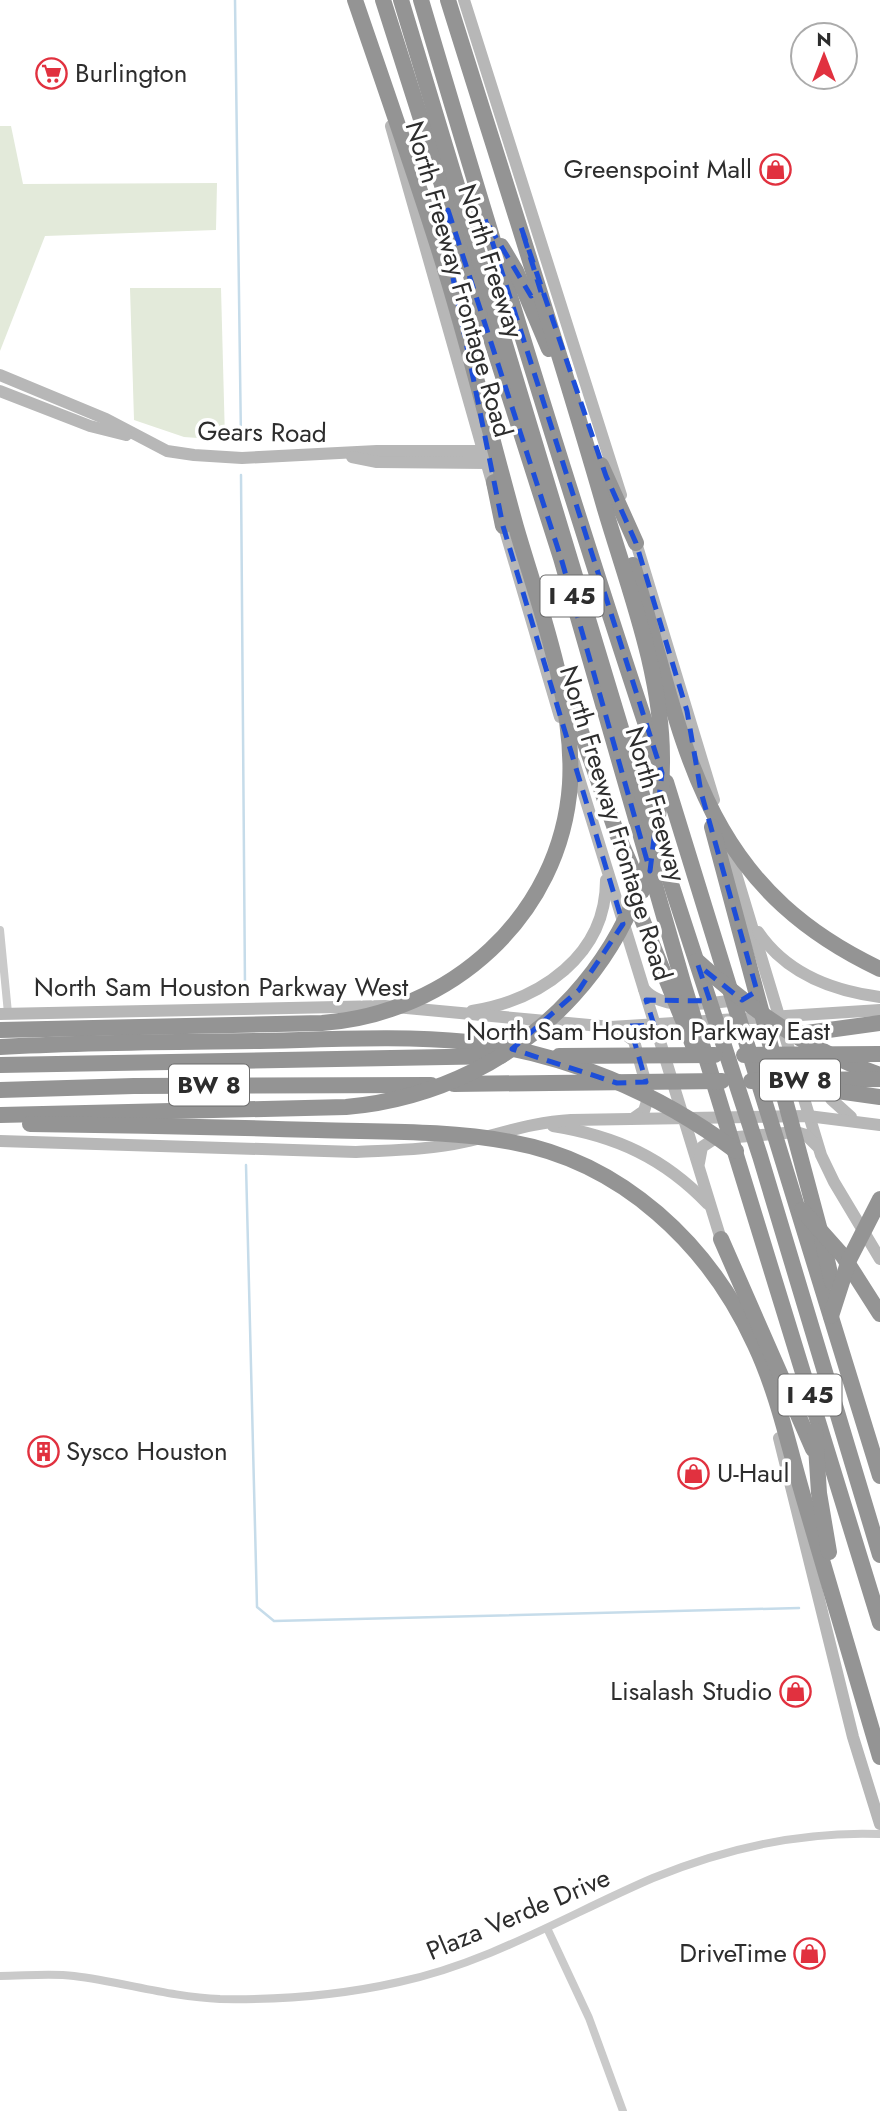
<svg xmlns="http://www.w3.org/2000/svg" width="880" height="2111" font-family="Jost,sans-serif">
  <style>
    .green { fill: #e3eada }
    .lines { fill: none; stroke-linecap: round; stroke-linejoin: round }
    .stream { stroke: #c6dcea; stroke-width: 2.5 }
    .street { stroke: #cacaca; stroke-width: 8 }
    .secondary { stroke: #b7b7b7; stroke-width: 12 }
    .highway { stroke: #949494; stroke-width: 16 }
    .marked { fill: none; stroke: #1d4ed8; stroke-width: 5; stroke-dasharray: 14 9; stroke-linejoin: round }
    .labels { text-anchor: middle; stroke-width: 7; stroke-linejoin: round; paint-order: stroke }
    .shield { fill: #fff; stroke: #6c6c6c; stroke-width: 2 }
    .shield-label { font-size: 24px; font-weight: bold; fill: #2d2d2d }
    .poi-label { font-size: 26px; fill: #2d2d2d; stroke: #fff; text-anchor: start }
    .street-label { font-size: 26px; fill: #2d2d2d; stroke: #fff }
  </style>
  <rect width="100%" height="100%" fill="#fff"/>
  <!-- green -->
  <g class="green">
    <path d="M0 126H11L23 184 217 183 216 230 45 236 0 351Z"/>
    <path d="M130 288H221L225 440 184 437 134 420Z"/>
  </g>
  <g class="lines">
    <!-- stream -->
    <g class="stream">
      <path d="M235 0 241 441"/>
      <path d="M241 475 245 987"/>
      <path d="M246 1165 257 1607 274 1621 799 1608"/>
    </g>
    <!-- street -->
    <g class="street">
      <path d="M0 930 8 1013"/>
      <path d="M547 1928 589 2018 623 2111"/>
      <path d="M0 1976C24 1976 50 1973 74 1976 123 1982 170 1997 220 1999 279 2000 342 1995 399 1982 489 1963 569 1914 653 1878 724 1849 803 1831 880 1834"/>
    </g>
    <!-- secondary -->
    <g class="secondary">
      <path d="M464 0 621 495"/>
      <path d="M391 126 494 489"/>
      <path d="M0 375 106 419 167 451 194 455 242 458 377 451H486"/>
      <path d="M0 391 90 426 126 435"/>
      <path d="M352 457 377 462 488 463"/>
      <path d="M502 520 560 717"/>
      <path d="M634 536 714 800"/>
      <path d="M574 762 723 1246"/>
      <path d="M727 844 821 1155 834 1182 880 1259"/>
      <path d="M758 932C786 973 832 991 880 997"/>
      <path d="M644 989C663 1013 713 1002 740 1000"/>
      <path d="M472 1011C540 1000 606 956 606 880"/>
      <path d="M0 1014 385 1006 611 1027 880 1010"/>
      <path d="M617 1028 634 1041 649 1095 644 1111 634 1118"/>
      <path d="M817 1049 831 1099 851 1117"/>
      <path d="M553 1126C616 1136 664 1158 708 1204"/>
      <path d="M0 1141 356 1152C392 1150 429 1150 464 1142 500 1134 534 1122 571 1120L808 1116 880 1125"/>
      <path d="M699 1163 702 1147 714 1139 796 1132 806 1135 817 1146"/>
      <path d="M779 1438 853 1737 880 1824"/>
    </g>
    <!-- highway -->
    <g class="highway">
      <path d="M383 0 561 558 684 986 880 1623"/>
      <path d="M401 0 630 758 760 1156 880 1555"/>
      <path d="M421 0C496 254 573 507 657 758"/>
      <path d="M501 246 516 271 549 349"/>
      <path d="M601 465 636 543"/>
      <path d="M494 482 503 526"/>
      <path d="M633 565C685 741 696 882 880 969"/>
      <path d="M572 706 617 834 642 891"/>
      <path d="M666 782 880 1476"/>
      <path d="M712 827 822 1238 832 1282"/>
      <path d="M633 897 693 1045"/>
      <path d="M697 961C751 1010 810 1052 880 1075"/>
      <path d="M0 1030 322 1023C450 1014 561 916 570 784 575 701 539 606 516 527 491 437 469 345 441 256 414 170 384 85 355 0"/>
      <path d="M792 1035 880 1023"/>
      <path d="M0 1047C85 1042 170 1042 255 1041 326 1040 397 1035 468 1042 564 1052 659 1093 736 1151"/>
      <path d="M744 1055 880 1054"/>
      <path d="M559 1056 715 1055"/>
      <path d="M0 1065 501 1056"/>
      <path d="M751 1081 880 1079"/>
      <path d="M454 1084 722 1081"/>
      <path d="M816 1088 880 1097"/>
      <path d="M0 1090 134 1086 431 1085"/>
      <path d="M0 1115 346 1107C528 1091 664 943 662 758 662 674 629 590 605 509 556 338 501 170 448 0"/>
      <path d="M30 1124C126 1125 222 1127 317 1130 381 1132 448 1130 511 1142 622 1162 709 1244 755 1345 778 1394 789 1448 804 1499 829 1585 855 1671 880 1757"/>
      <path d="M802 1210 843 1256 880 1314"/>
      <path d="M721 1239 813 1449"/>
      <path d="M831 1316 849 1260 880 1199"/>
      <path d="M815 1431 819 1493 829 1552"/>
    </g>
  </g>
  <!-- marked area -->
  <path class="marked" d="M448 210 561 558 650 871 662 773 485 219 531 296 541 292 521 227 606 476 636 543 687 711 701 792 757 991 742 1000 698 965 710 1001 646 1000 654 1025 630 1026 646 1082 617 1083 512 1049 579 990 623 924 503 526 453 278Z"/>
  <!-- icons -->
  <defs>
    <symbol id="supermarket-ring" viewBox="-11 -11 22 22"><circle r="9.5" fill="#fff" stroke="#e1313f" stroke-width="1.5"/><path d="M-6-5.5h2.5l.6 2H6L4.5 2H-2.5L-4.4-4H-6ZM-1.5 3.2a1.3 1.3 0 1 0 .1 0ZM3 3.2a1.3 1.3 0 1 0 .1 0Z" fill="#e1313f"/></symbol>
    <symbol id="shop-ring" viewBox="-11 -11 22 22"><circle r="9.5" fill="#fff" stroke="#e1313f" stroke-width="1.5"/><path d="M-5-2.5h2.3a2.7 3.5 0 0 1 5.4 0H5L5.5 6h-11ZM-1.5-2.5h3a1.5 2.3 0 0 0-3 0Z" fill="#e1313f"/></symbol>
    <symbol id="building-ring" viewBox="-11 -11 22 22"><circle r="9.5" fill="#fff" stroke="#e1313f" stroke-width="1.5"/><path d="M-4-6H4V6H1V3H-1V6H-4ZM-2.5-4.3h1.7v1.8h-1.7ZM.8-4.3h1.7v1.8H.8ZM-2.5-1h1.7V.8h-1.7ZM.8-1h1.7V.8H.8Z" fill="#e1313f"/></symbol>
  </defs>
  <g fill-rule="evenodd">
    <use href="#supermarket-ring" x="34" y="56" width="35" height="35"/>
    <use href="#shop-ring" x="758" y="152" width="35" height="35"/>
    <use href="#building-ring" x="26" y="1434" width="35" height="35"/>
    <use href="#shop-ring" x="676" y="1456" width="35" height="35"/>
    <use href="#shop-ring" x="778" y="1674" width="35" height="35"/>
    <use href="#shop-ring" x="792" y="1936" width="35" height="35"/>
  </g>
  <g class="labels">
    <!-- shield labels -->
    <g class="shield">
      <rect x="540.5" y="575.5" width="63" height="41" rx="5"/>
      <rect x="760" y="1059.5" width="80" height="41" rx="5"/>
      <rect x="169" y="1064.5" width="80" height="41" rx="5"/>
      <rect x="778.5" y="1374.5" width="63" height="41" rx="5"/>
    </g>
    <g class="shield-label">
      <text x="572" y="604">I 45</text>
      <text x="800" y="1088">BW 8</text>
      <text x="209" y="1093">BW 8</text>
      <text x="810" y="1403">I 45</text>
    </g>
    <!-- poi labels -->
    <g class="poi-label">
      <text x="75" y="82">Burlington</text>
      <text x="752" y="178" text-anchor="end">Greenspoint Mall</text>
      <text x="66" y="1460">Sysco Houston</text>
      <text x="717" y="1482">U-Haul</text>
      <text x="772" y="1700" text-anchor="end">Lisalash Studio</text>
      <text x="787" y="1962" text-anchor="end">DriveTime</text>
    </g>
    <!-- street labels -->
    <g class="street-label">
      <text transform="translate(491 261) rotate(72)" y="9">North Freeway</text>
      <text transform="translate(459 279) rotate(74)" y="9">North Freeway Frontage Road</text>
      <text transform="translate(262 432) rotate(1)" y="9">Gears Road</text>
      <text transform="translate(656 804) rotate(74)" y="9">North Freeway</text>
      <text transform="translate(616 823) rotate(73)" y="9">North Freeway Frontage Road</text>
      <text x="221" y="996">North Sam Houston Parkway West</text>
      <text x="648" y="1040">North Sam Houston Parkway East</text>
      <text transform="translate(518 1914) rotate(-23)" y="9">Plaza Verde Drive</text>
    </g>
  </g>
  <!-- north arrow -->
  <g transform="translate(824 56)"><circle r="33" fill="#ffffff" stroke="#ababab" stroke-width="2"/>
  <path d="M0-5L12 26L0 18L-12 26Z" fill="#e1313f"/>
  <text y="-10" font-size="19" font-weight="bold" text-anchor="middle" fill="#2d2d2d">N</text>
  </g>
</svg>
